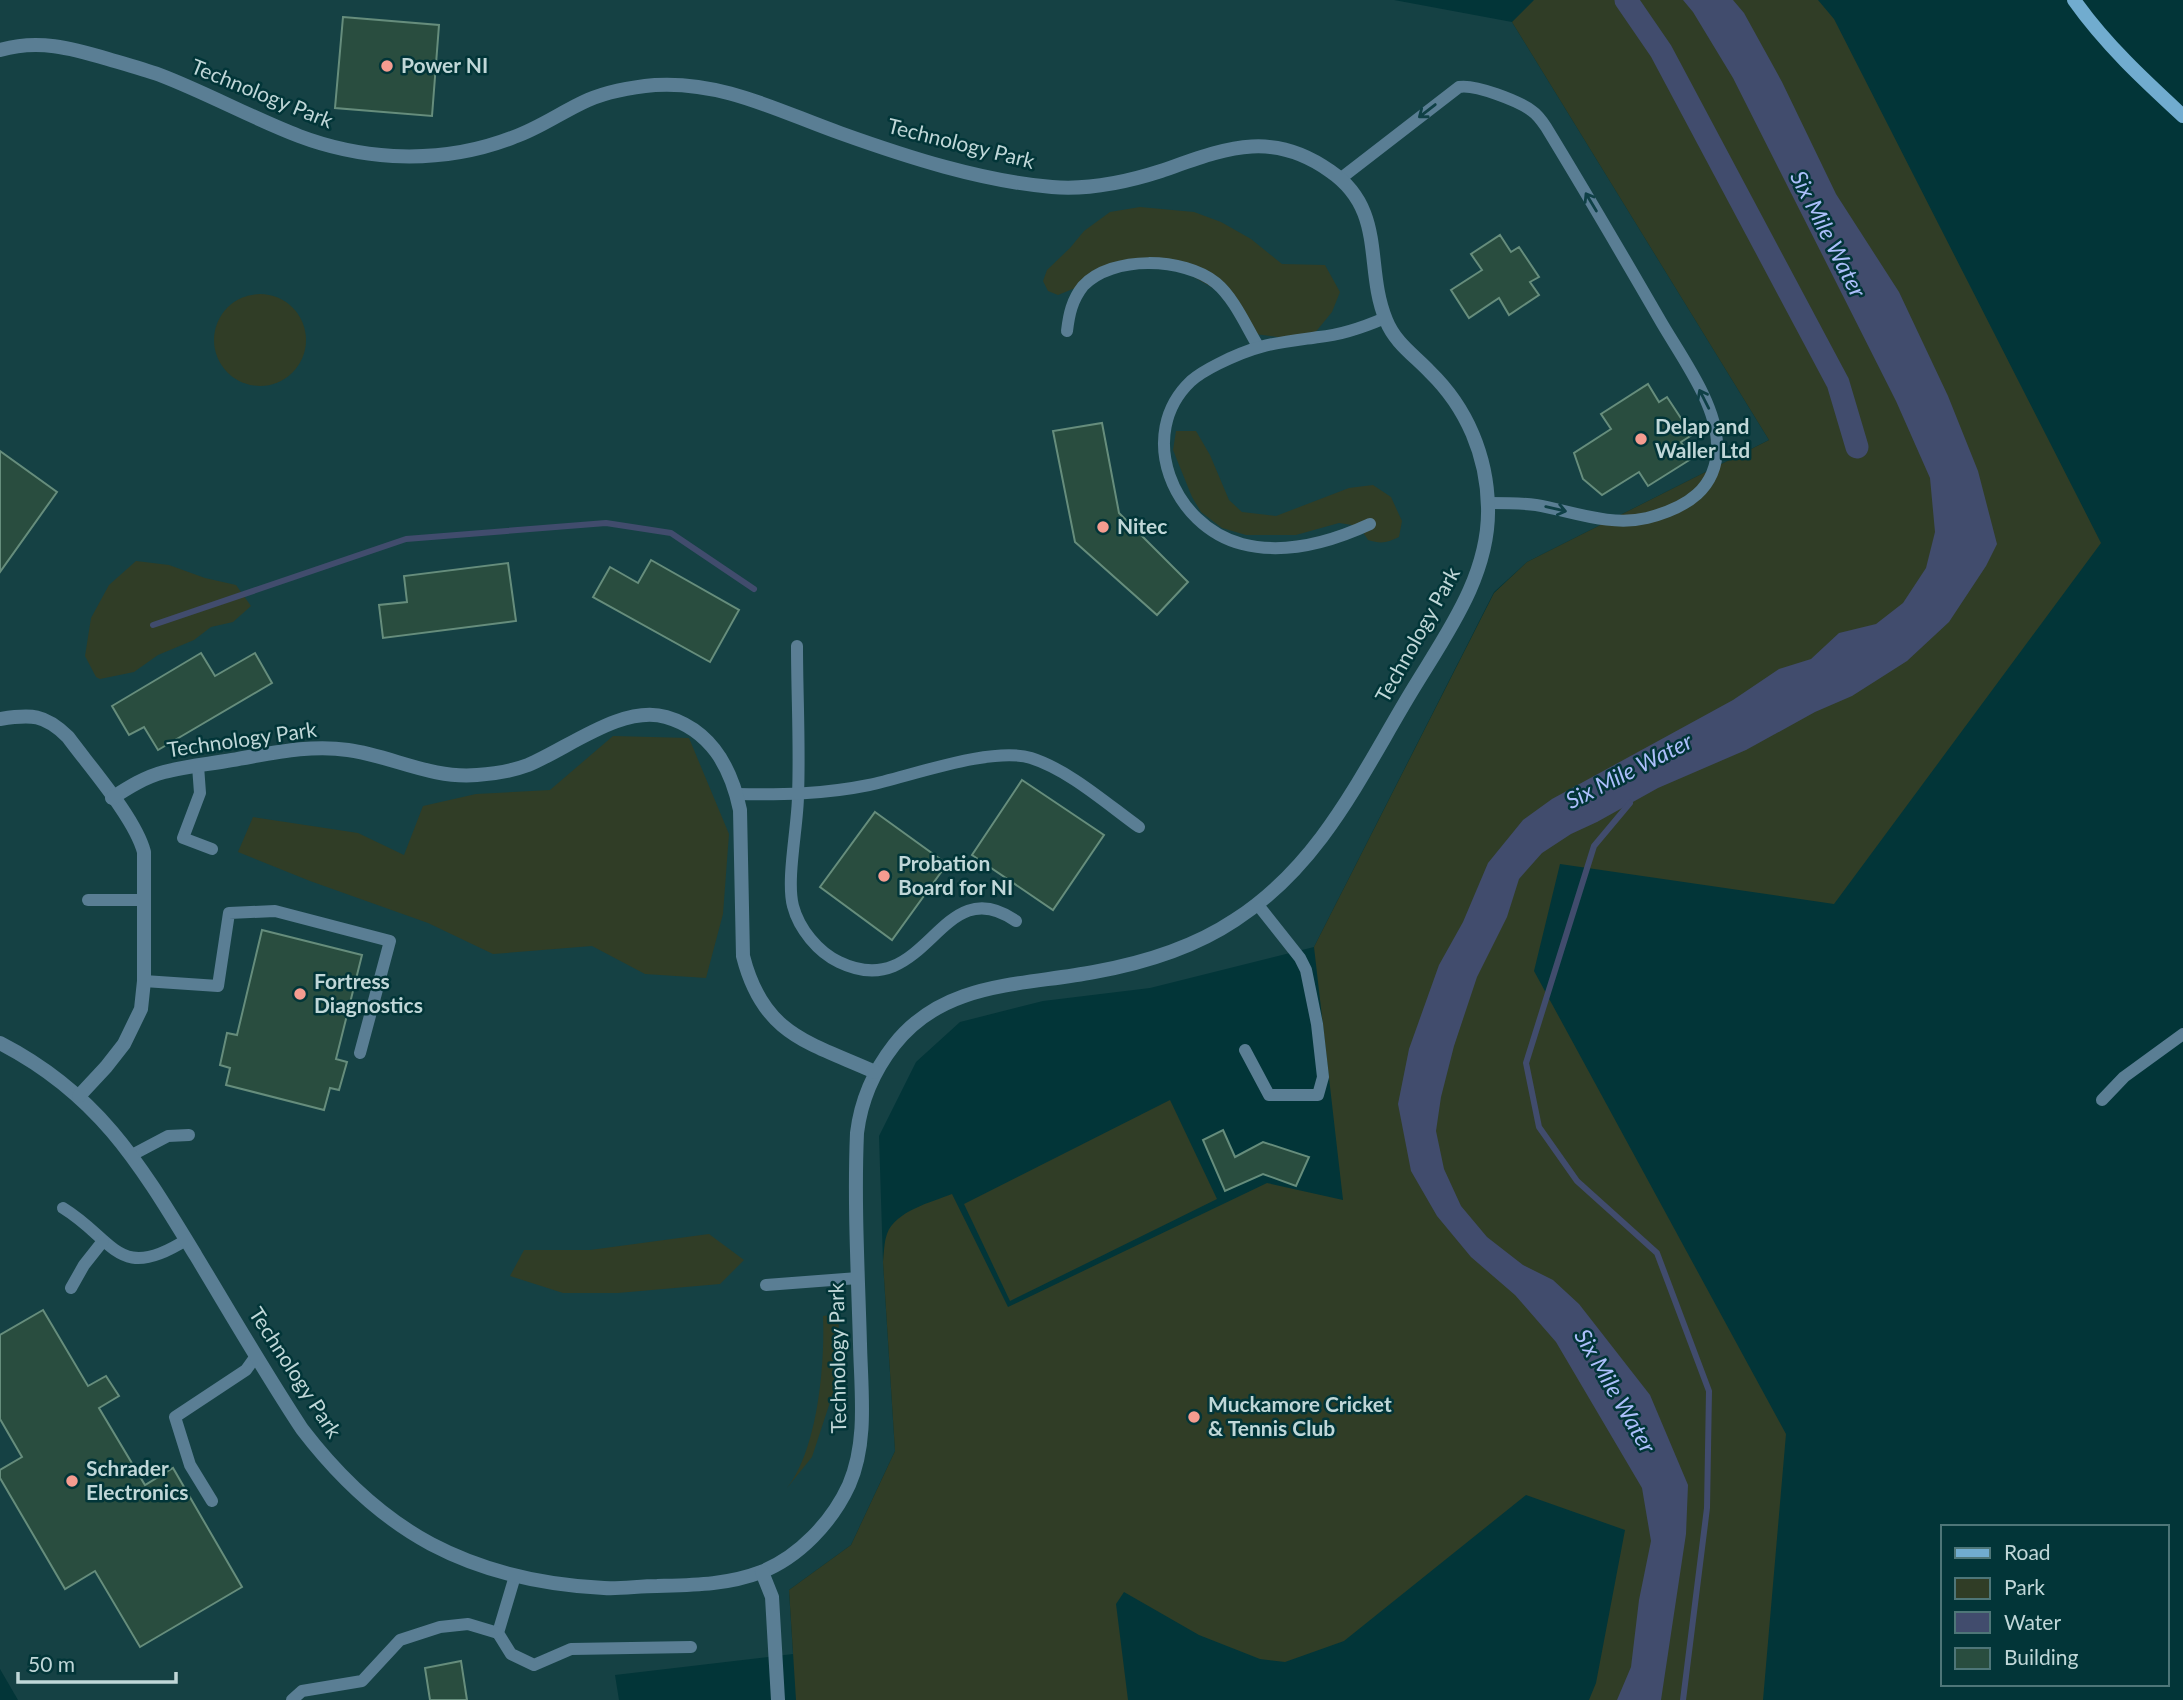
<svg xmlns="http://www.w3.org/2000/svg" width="2183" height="1700" font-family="Lato,sans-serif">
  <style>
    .built { fill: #154144 }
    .green { fill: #303d26 }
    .water { fill: #414c6d }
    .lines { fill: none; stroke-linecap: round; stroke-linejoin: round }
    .stream { stroke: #414c6d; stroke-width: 6 }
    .canal { stroke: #414c6d; stroke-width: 23 }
    .building { fill: #294d3f; stroke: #668d7c; stroke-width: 2 }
    .lane { stroke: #5a7e94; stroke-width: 12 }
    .street { stroke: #5a7e94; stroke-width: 14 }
    .secondary { stroke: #71accf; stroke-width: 14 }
    .oneway { stroke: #0f4046 }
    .poi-dot { fill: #f59c90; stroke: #023538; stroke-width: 2.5 }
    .labels { text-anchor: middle; stroke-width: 5; stroke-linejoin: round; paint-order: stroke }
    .poi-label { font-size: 21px; font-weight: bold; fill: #c0d7d8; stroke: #023538; text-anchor: start }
    .street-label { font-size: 21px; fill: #c0d7d8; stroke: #023538 }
    .water-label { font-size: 23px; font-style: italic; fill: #acbffb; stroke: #023538 }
  </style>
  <rect width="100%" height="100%" fill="#023538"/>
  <!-- built -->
  <path class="built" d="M0 0H1394L1512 22 1769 440 1527 562 1494 592 1314 947 1150 988 1043 1001 960 1022 916 1062 879 1136 883 1262 895 1451 851 1545 789 1590 793 1654 615 1675 619 1700H18L0 1669Z"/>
  <!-- green -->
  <g class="green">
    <path d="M1534 0H1818L1834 19 2101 543 1834 904 1560 864 1534 971 1786 1434 1763 1700H1589L1596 1683 1625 1530 1526 1495 1344 1641 1285 1662 1260 1659 1199 1635 1124 1592 1116 1604 1128 1700H796L789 1590 851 1545 895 1451 883 1262C884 1253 884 1242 887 1234 895 1211 932 1202 952 1194L1008 1307 1267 1183 1343 1200 1314 947 1494 593 1527 562 1769 440 1512 22Z"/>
    <path d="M1140 207 1194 212 1221 222 1251 239 1282 264 1325 265 1340 292 1332 312 1314 334 1286 338 1255 334 1220 292 1178 268 1132 265 1058 295 1048 291 1043 281 1047 270 1070 248 1084 231 1110 212Z"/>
    <circle cx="260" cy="340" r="46"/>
    <path d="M1176 431H1196L1210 455 1229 500 1242 512 1276 516 1349 488 1373 485 1391 497 1402 521 1399 537C1387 543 1381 544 1368 540L1359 526 1339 523 1296 535H1246L1222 528 1201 512 1192 497 1173 450Z"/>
    <path d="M136 561 169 565 205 578 236 585 251 606 233 622 211 627 194 640 158 655 134 672 100 679 96 677 85 656 91 618 109 585Z"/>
    <path d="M613 736 689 738 729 834 723 914 706 978 645 974 592 946 493 954 428 923 310 881 238 852 253 817 358 833 404 855 423 806 476 794 550 790Z"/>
    <path d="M1170 1100 1217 1199 1010 1301 964 1204Z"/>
    <path d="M709 1234 744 1260 720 1284 618 1293H563L510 1276 524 1250H590Z"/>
    <path d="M838 1314 840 1350 833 1393 812 1457 787 1488C818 1449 825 1364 823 1316Z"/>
  </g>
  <!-- water -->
  <path class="water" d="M1683 0H1733L1744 13 1782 82 1836 194 1899 292 1948 396 1978 471 1997 544 1986 566 1949 622 1907 661 1852 696 1815 712 1746 750 1658 788 1597 822 1571 834 1542 853 1519 879 1507 917 1477 977 1454 1046 1441 1097 1436 1131 1444 1169 1461 1206 1487 1237 1523 1265 1553 1280 1579 1304 1650 1395 1688 1485 1686 1534 1661 1700H1617L1631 1667 1639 1600 1651 1541 1642 1488 1556 1342 1515 1295 1471 1257 1437 1216 1411 1171 1398 1104 1409 1049 1439 965 1463 922 1488 863 1523 820 1552 799 1733 700 1779 669 1811 659 1839 633 1876 624 1903 603 1926 568 1935 532 1930 478 1896 401 1733 78 1693 12Z"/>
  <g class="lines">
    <!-- stream -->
    <g class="stream">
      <path d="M153 625 406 539 606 523 671 533 754 589"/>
      <path d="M1630 803 1594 846 1526 1063 1539 1127 1577 1181 1657 1253 1709 1391 1707 1508 1683 1700"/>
    </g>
    <!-- canal -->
    <path class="canal" d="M1626 0 1661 51 1838 383 1857 447"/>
  </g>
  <!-- building -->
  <g class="building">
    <path d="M343 17 439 25 432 116 335 108Z"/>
    <path d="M1500 235 1511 252 1519 247 1539 277 1530 282 1539 295 1509 315 1499 298 1469 318 1451 290 1482 270 1471 254Z"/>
    <path d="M1648 384 1659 402 1667 397 1692 435 1681 442 1691 459 1648 486 1639 472 1602 495 1583 479 1574 453 1611 429 1601 414Z"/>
    <path d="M1102 423 1119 513 1188 582 1157 615 1075 542 1053 431Z"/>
    <path d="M0 451 57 492 0 572Z"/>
    <path d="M651 560 739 610 710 662 593 597 610 567 638 583Z"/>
    <path d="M508 563 516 621 383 638 379 605 407 602 404 576Z"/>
    <path d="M201 653 215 676 255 653 272 683 158 750 144 727 129 735 112 706Z"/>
    <path d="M1022 780 1104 835 1053 910 972 855Z"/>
    <path d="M875 812 947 864 892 940 820 887Z"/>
    <path d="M262 930 362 955 336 1059 347 1062 339 1090 330 1088 324 1110 226 1085 230 1068 220 1065 227 1033 237 1035Z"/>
    <path d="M1223 1130 1235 1157 1263 1142 1309 1157 1296 1186 1263 1174 1225 1191 1203 1140Z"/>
    <path d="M43 1310 88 1386 106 1376 119 1396 99 1408 145 1485 173 1468 242 1587 140 1647 95 1571 65 1589 0 1478V1470L22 1457 0 1419V1335Z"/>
    <path d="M461 1661 467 1700H430L425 1668Z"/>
  </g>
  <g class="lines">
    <!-- lane -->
    <g class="lane">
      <path d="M1340 179 1459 87C1475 84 1519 101 1532 111 1538 115 1542 121 1546 127 1585 191 1623 256 1660 320 1680 355 1717 404 1717 445 1718 489 1686 508 1647 518 1610 527 1572 511 1536 505 1521 503 1504 503 1489 503"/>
      <path d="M1067 331C1069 314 1072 300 1083 286 1112 255 1184 257 1216 283 1234 298 1246 326 1258 346"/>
      <path d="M1370 524C1331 542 1284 555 1242 544 1173 526 1135 434 1191 381 1199 374 1208 369 1218 364 1257 344 1276 343 1319 337 1342 335 1364 327 1385 318"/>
      <path d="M797 646C797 696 800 746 798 795 798 825 786 879 793 906 799 929 818 952 839 962 928 1005 939 867 1016 921"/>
      <path d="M198 766 200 793 183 838 212 849"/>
      <path d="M736 794C782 795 825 794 869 785 911 776 992 746 1031 758 1069 770 1107 804 1139 827"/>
      <path d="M88 900H145"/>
      <path d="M144 981 218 986 229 913 275 911 390 941 360 1053"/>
      <path d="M1245 1050 1269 1095H1318L1323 1077 1317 1024 1306 970 1300 958 1258 905"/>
      <path d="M2102 1100 2124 1077 2183 1034"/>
      <path d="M132 1155 168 1136 189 1135"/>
      <path d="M63 1208C115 1240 118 1283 186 1240"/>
      <path d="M766 1285 858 1278"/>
      <path d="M71 1288 84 1265 103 1241"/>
      <path d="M212 1501 190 1465 175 1417 246 1370 256 1356"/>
      <path d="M515 1576 498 1633 511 1654 534 1665 571 1649 691 1647"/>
      <path d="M292 1700 302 1691 362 1681 400 1640 440 1627 468 1624 498 1633"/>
    </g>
    <!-- street -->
    <g class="street">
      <path d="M0 50C38 39 71 48 108 59 125 64 143 69 160 75 207 93 252 118 299 136 328 147 361 154 393 156 433 158 476 152 514 137 540 128 563 111 588 100 609 91 633 87 655 85 723 81 778 111 840 133 907 157 981 181 1052 187 1088 190 1127 182 1161 171 1222 150 1270 128 1330 171 1387 210 1364 267 1386 320 1395 343 1414 355 1430 372 1467 408 1487 456 1488 507 1490 577 1444 637 1410 694 1359 779 1320 865 1235 920 1193 948 1144 963 1094 972 1020 986 944 981 894 1045 873 1072 861 1100 857 1133 854 1203 858 1274 860 1344 861 1390 868 1442 849 1485 832 1522 799 1557 761 1572 727 1585 692 1585 657 1586 639 1586 621 1589 604 1588 544 1585 484 1572 431 1544 379 1516 338 1476 302 1429 265 1373 231 1314 196 1256 140 1164 99 1094 0 1043"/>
      <path d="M0 719C31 714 45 714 68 737 90 767 135 818 144 852V981L141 1009 124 1044 106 1067 79 1096"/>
      <path d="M112 798C129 787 145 777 164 772 186 766 210 764 232 760 269 754 309 744 348 750 392 756 431 779 477 775 494 774 512 771 528 765 567 749 623 704 666 717 711 730 731 767 740 810L743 956C763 1035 808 1042 875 1072"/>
      <path d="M762 1572 772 1597 778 1700"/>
    </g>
    <!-- secondary -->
    <path class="secondary" d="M2074 0C2105 44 2144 80 2183 116"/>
  </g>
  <!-- one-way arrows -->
  <defs><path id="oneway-shaft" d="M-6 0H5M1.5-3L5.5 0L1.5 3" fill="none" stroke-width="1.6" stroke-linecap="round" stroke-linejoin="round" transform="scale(1.75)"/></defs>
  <g class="oneway">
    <use href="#oneway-shaft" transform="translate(1427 111) rotate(142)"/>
    <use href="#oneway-shaft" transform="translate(1591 202) rotate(-121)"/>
    <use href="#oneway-shaft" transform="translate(1704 399) rotate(-117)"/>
    <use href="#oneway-shaft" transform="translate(1556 509) rotate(13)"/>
  </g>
  <!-- markers -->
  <g class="poi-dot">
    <circle cx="387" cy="66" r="7"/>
    <circle cx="1641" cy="439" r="7"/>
    <circle cx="1103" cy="527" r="7"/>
    <circle cx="884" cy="876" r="7"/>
    <circle cx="300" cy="994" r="7"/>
    <circle cx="1194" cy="1417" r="7"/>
    <circle cx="72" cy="1481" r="7"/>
  </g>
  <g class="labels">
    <!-- poi labels -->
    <g class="poi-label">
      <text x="401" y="73">Power NI</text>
      <text x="1655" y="434">Delap and<tspan x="1655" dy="24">Waller Ltd</tspan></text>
      <text x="1117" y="534">Nitec</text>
      <text x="898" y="871">Probation<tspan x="898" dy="24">Board for NI</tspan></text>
      <text x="314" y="989">Fortress<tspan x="314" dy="24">Diagnostics</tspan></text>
      <text x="1208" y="1412">Muckamore Cricket<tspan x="1208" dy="24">&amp; Tennis Club</tspan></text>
      <text x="86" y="1476">Schrader<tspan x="86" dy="24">Electronics</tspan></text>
    </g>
    <!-- street labels -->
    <g class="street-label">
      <text transform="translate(262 94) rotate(22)" y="7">Technology Park</text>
      <text transform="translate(961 144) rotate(14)" y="7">Technology Park</text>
      <text transform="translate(1418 635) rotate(-61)" y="7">Technology Park</text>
      <text transform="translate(242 740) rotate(-8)" y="7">Technology Park</text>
      <text transform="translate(838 1358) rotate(-91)" y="7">Technology Park</text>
      <text transform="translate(295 1373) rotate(57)" y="7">Technology Park</text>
    </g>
    <!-- water labels -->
    <g class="water-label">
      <text transform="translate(1828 234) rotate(63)" y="8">Six Mile Water</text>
      <text transform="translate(1629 771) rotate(-27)" y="8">Six Mile Water</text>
      <text transform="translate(1615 1391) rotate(60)" y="8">Six Mile Water</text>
    </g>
  </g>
  <!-- legend -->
  <rect x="1941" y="1525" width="228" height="161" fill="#023538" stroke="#4e7678" stroke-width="2"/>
  <rect x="1955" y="1548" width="35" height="10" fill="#71accf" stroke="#4e7678" stroke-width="2"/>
  <text x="2004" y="1560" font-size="21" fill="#c0d7d8">Road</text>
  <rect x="1955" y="1578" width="35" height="21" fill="#303d26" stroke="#4e7678" stroke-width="2"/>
  <text x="2004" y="1595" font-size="21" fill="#c0d7d8">Park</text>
  <rect x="1955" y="1612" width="35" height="21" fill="#414c6d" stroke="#4e7678" stroke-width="2"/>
  <text x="2004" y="1630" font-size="21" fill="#c0d7d8">Water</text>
  <rect x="1955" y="1648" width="35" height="21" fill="#294d3f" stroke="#4e7678" stroke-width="2"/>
  <text x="2004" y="1665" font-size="21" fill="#c0d7d8">Building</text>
  <!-- scale -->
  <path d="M18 1672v10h158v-10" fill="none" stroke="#c0d7d8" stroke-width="3.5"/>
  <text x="28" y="1672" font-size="21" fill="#c0d7d8" stroke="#023538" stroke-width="5" paint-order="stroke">50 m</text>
</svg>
